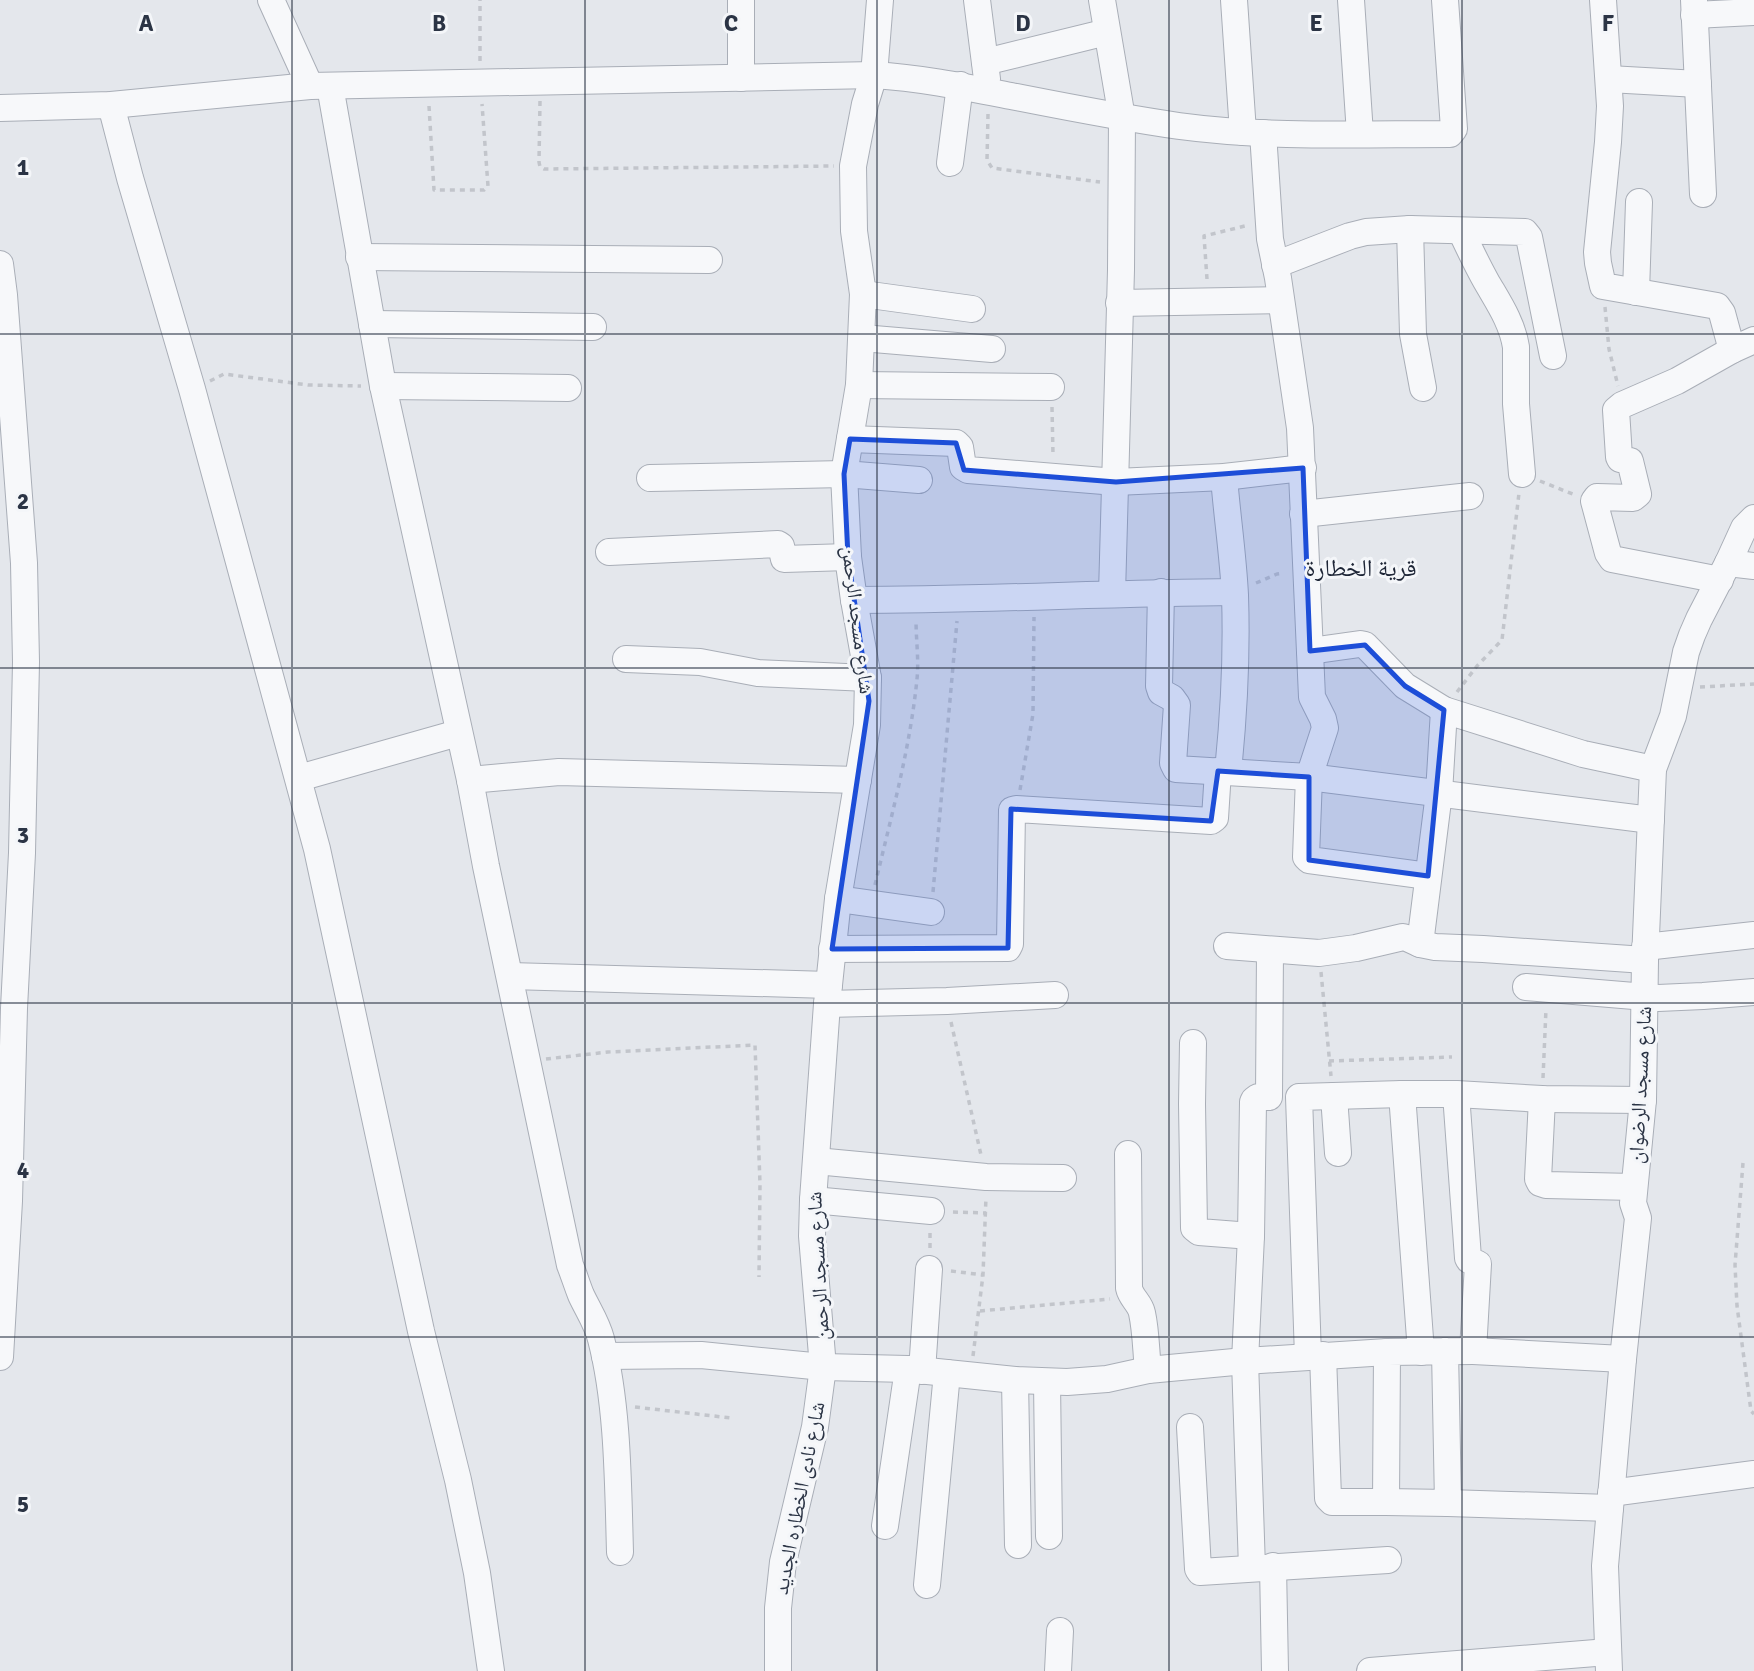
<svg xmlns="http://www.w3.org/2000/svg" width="1754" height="1671" font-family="Signika,'Noto Naskh Arabic',sans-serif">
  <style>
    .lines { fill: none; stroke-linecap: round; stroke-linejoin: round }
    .minor-casing { stroke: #a9aeb7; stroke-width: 28 }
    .path { stroke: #c2c5cb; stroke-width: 3.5; stroke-dasharray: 5 5; stroke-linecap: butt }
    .minor { stroke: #f7f8fa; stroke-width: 26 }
    .marked { fill: #1d4ed8; fill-opacity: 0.2; stroke: #1d4ed8; stroke-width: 5; stroke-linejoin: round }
    .grid { fill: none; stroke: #2b3445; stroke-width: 2; stroke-opacity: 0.55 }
    .labels { text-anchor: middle; stroke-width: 6; stroke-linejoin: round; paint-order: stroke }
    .street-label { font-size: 21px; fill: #2b3445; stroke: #f4f6f9 }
    .quarter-label { font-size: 24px; fill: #1d2536; stroke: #f4f6f9 }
    .grid-label { font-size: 23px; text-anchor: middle; font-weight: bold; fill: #2b3445; stroke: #f4f6f9; stroke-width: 6; stroke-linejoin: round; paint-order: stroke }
  </style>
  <rect width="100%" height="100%" fill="#e4e7ec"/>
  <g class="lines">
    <defs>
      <g id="minor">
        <path d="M271 0 310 86"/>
        <path d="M977 0 987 79"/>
        <path d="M1102 0 1122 118 1121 270 1112 594"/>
        <path d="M1234 0 1243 132"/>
        <path d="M1351 0 1360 134"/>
        <path d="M1603 0 1610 106 1608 142 1597 252 1598 263 1603 286 1717 306 1722 313 1732 350"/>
        <path d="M1694 0 1703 194"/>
        <path d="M1694 15 1754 12"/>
        <path d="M985 62 1107 32"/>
        <path d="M741 78V0"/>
        <path d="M1609 79 1698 84"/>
        <path d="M330 86 383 386 470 780 486 866 570 1265C574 1275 577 1285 581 1295 588 1310 597 1323 601 1339 618 1404 618 1484 620 1552"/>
        <path d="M111 105 130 178 192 389 317 849 421 1331 458 1480 477 1573 491 1671"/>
        <path d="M0 108 111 105 310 86 874 75C921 78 965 87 1011 96 1067 107 1122 118 1179 126 1268 138 1360 134 1450 134L1454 129 1445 0"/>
        <path d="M1263 133 1270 239 1278 278 1300 428 1312 697 1323 719 1325 728 1309 777 1306 857 1309 860 1428 876"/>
        <path d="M950 163 960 85"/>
        <path d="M1410 229 1413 334 1423 388"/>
        <path d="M1461 231C1469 248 1477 265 1486 281 1498 302 1512 322 1516 347V404L1522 474"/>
        <path d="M359 257 709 260"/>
        <path d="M0 264 4 295 24 563 26 662 22 853 14 1008 9 1201 0 1357"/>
        <path d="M1275 265 1350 236 1366 232 1410 229 1525 232 1529 237 1553 356"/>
        <path d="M1636 292 1639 202"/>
        <path d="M863 294 972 309"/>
        <path d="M1119 303 1280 300"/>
        <path d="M372 324 593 327"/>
        <path d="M862 338 992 349"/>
        <path d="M859 385 1051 387"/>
        <path d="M383 386 568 388"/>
        <path d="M850 439 956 443 960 447 963 467 968 470 1116 482 1224 477 1303 468"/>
        <path d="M1224 477C1227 516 1233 555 1235 595 1237 654 1234 713 1228 771"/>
        <path d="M650 478 844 474 919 480"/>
        <path d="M1303 514 1470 496"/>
        <path d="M609 552 778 544 781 546 784 559 848 557"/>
        <path d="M1728 563 1754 566"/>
        <path d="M1720 580 1612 559 1608 553 1594 501 1597 497 1633 498 1638 494 1630 461 1620 459 1619 457 1616 410 1622 405 1677 381 1732 350 1754 340"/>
        <path d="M1161 592 1159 686 1161 692 1172 698 1177 705 1173 763 1176 769 1309 777 1651 820"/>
        <path d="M854 600C981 600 1107 593 1234 592"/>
        <path d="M1310 651 1360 644 1365 645 1405 686 1444 710 1583 754 1653 769"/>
        <path d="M626 659 700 662 758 673 868 678"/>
        <path d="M299 778 458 733"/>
        <path d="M470 780 559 772 858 780"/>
        <path d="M838 899 931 912"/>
        <path d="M1420 944 1439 793 1444 710"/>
        <path d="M1227 946 1319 953 1356 948 1403 937 1407 938 1420 944 1435 947 1483 949 1645 960"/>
        <path d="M1645 947 1754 935"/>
        <path d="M832 949 1008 948 1010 944 1012 810 1016 809 1211 821 1215 818 1218 771"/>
        <path d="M510 976 829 985"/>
        <path d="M1526 987 1658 998 1703 996 1754 992"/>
        <path d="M827 1004 947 1001 1055 995"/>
        <path d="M1193 1043 1192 1104 1194 1228 1199 1232 1251 1236"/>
        <path d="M1334 1096 1338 1153"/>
        <path d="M1542 1099 1538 1179 1540 1183 1546 1185 1634 1187"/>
        <path d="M1128 1154 1129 1288C1131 1298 1140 1303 1142 1313 1146 1331 1146 1351 1148 1370"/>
        <path d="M816 1161 986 1177 1063 1178"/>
        <path d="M813 1200 931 1211"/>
        <path d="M1445 1351 1448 1503 1386 1502 1387 1352 1473 1351 1478 1264 1469 1260 1468 1258 1456 1094"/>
        <path d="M1473 1351 1623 1359"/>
        <path d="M1421 1352 1402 1094H1456L1542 1099 1643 1100"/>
        <path d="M1323 1355 1328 1498 1332 1502H1386"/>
        <path d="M605 1356 701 1355 823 1367 908 1369 1015 1380 1067 1382 1107 1379 1148 1370 1245 1361 1387 1352"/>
        <path d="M1308 1356 1299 1097 1402 1094"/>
        <path d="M922 1371 929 1269"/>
        <path d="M1015 1380 1018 1545"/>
        <path d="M1047 1382 1049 1536"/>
        <path d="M1190 1427 1198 1569 1200 1572 1388 1560"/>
        <path d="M1611 1493 1754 1474"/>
        <path d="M1448 1503 1610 1508"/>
        <path d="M885 1526 908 1369"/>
        <path d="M1273 1566 1275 1671"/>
        <path d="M1252 1568 1245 1361 1251 1236 1253 1102 1254 1100 1258 1097H1269L1270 950"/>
        <path d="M927 1585 947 1373"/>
        <path d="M778 1671V1608L783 1562 815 1427 823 1367 812 1236 813 1200 827 1004 838 899 867 725 868 678 854 600 848 557 844 474 859 385 863 294 854 231 853 166 865 104 874 75 880 0"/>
        <path d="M1058 1671 1060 1631"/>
        <path d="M1370 1671 1608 1652"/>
        <path d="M1609 1671 1605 1566 1623 1359 1638 1218 1633 1203 1643 1100 1645 960 1653 769 1673 716 1686 652 1692 635 1699 619 1728 563 1744 528 1754 518"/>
      </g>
    </defs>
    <!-- minor casing -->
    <use href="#minor" class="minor-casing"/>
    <!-- path -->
    <g class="path">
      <path d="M480 61V0"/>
      <path d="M540 101 539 162 540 167 544 169 834 166"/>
      <path d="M429 106 434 190H484L488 186 482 104"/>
      <path d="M988 114 987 160 992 168 1100 182"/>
      <path d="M1207 279 1204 236 1249 225"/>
      <path d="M1605 307 1609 349 1618 386"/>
      <path d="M210 381 224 374 308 385 361 386"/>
      <path d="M1052 407 1053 455"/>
      <path d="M1540 481 1575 495"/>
      <path d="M1256 583 1277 574 1284 573"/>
      <path d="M1700 687 1754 684"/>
      <path d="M1457 692 1477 666 1502 640 1519 493"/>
      <path d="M1020 790 1033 714 1034 617"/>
      <path d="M875 885C891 817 910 749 917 679 919 660 916 640 916 620"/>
      <path d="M933 892 957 621"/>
      <path d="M1321 972 1331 1076"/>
      <path d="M951 1022 981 1155"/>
      <path d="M546 1059 608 1052 755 1045 760 1184 759 1277"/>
      <path d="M1329 1061 1452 1057"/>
      <path d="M1543 1078 1546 1009"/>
      <path d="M1743 1163 1735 1265 1737 1306 1751 1411 1754 1414"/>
      <path d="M953 1212 986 1213"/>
      <path d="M930 1248V1232"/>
      <path d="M951 1271 983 1275"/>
      <path d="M980 1311 1110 1299"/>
      <path d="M973 1356 983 1275 986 1197"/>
      <path d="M635 1407 731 1418"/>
    </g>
    <!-- minor -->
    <use href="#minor" class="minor"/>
  </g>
  <!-- marked area -->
  <path class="marked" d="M850 439 956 443 964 470 1116 482 1303 468 1310 651 1365 645 1405 686 1444 710 1428 876 1309 860V777L1218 771 1211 821 1011 809 1008 948 832 949 869 701 848 557 844 474Z"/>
  <!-- grid -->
  <path class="grid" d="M292 0V1671M585 0V1671M877 0V1671M1169 0V1671M1462 0V1671M0 334H1754M0 668H1754M0 1003H1754M0 1337H1754"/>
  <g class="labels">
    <!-- street labels -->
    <g class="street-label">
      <text transform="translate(858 620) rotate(83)" y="7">شارع مسجد الرحمن</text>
      <text transform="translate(1640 1085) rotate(-87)" y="7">شارع مسجد الرضوان</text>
      <text transform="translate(818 1266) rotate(-93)" y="7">شارع مسجد الرحمن</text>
      <text transform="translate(799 1498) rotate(-79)" y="7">شارع نادى الخطاره الجديد</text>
    </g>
    <!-- quarter labels -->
    <g class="quarter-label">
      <text x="1361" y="576">قرية الخطارة</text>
    </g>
  </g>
  <g class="grid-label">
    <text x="146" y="31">A</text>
    <text x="439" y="31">B</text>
    <text x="731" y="31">C</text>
    <text x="1023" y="31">D</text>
    <text x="1316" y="31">E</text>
    <text x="1608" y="31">F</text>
    <text x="23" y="175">1</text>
    <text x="23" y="509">2</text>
    <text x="23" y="843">3</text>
    <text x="23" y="1178">4</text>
    <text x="23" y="1512">5</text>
  </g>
</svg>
